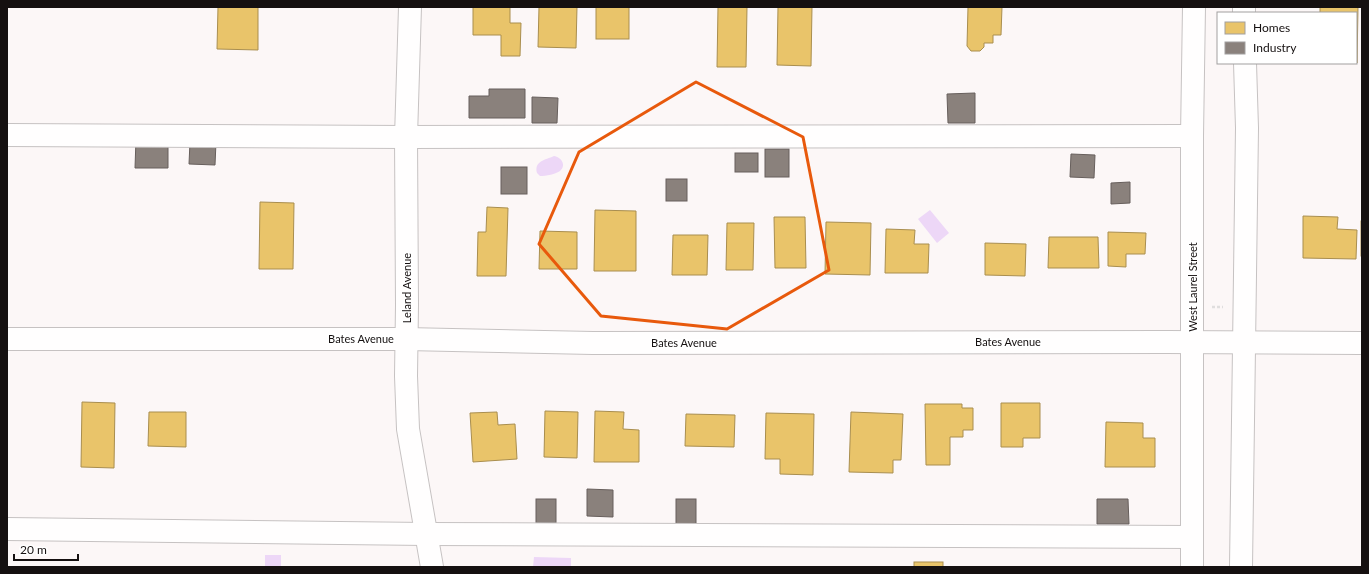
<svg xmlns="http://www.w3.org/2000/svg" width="1369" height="574" font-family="Lato,sans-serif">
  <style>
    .water { fill: #edd7f7 }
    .homes { fill: #e9c46a; stroke: #a98e4f }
    .industry { fill: #8a817c; stroke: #675f5c }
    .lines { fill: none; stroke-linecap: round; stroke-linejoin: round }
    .minor-casing { stroke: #c6c2c2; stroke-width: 24 }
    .path { stroke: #e0dede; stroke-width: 2.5; stroke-dasharray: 3 2; stroke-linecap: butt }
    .minor { stroke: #fffefe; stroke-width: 22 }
    .marked { fill: none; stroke: #e8590c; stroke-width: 3; stroke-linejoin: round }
    .labels { text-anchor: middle; stroke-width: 4; stroke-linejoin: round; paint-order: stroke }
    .street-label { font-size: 11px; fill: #151010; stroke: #fff }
  </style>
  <rect width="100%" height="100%" fill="#fcf7f7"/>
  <!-- water -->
  <g class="water">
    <path d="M554 156C561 157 567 165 560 171 556 174 546 176 540 176L537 173C534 161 545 160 554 156Z"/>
    <path d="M930 210 949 233 937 243 918 219Z"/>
    <rect x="265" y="555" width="16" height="12"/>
    <path d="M534 557 571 558V567H533Z"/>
  </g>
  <!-- homes -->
  <g class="homes">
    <path d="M218 7H258V50L217 49Z"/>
    <path d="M473 7H510V23H521L520 56H501V35H473Z"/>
    <path d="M539 7H577L576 48 538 47Z"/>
    <rect x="596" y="7" width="33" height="32"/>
    <path d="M718 7H747L746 67H717Z"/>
    <path d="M778 7H812L811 66 777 65Z"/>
    <path d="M968 7H1002L1001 35H993V43H984V47L980 51H971L967 46Z"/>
    <path d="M1320 7H1358L1357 63 1356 13H1320Z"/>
    <path d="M260 202 294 203 293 269H259Z"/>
    <path d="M487 207 508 208 506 276H477L478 232H486Z"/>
    <path d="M595 210 636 211V271H594Z"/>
    <path d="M1303 216 1338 217 1337 229 1357 230 1356 259 1303 258Z"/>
    <path d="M774 217H805L806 268H775Z"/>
    <rect x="1361" y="221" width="1" height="35"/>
    <path d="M826 222 871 223 870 275 825 274Z"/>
    <path d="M727 223H754L753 270H726Z"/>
    <path d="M886 229 915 230 914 244H929L928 273H885Z"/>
    <path d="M540 231 577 232V269H539Z"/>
    <path d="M1108 232 1146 233 1145 254H1126V267L1108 266Z"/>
    <path d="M673 235H708L707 275H672Z"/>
    <path d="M1049 237H1098L1099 268H1048Z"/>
    <path d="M985 243 1026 244 1025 276 985 275Z"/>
    <path d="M82 402 115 403 114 468 81 467Z"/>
    <path d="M1001 403H1040V438H1023V447H1001Z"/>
    <path d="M925 404H962V408H973V430H963V437H950V465H926Z"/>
    <path d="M545 411 578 412 577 458 544 457Z"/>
    <path d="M595 411 624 412 623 429 639 430V462H594Z"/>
    <path d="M149 412H186V447L148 446Z"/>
    <path d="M497 412 498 425 515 424 517 459 473 462 470 413Z"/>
    <path d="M851 412 903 414 901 460H893V473L849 472Z"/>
    <path d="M766 413 814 414 813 475 780 474V459H765Z"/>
    <path d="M686 414 735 415 734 447 685 446Z"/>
    <path d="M1106 422 1143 423V438H1155V467H1105Z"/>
    <rect x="914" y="562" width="29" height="5"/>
  </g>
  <!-- industry -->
  <g class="industry">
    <path d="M489 89H525V118H469V96H489Z"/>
    <path d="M975 93V123H948L947 94Z"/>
    <path d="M532 97 558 98 557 123H532Z"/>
    <path d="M136 139H168V168H135Z"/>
    <path d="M190 142H216L215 165 189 164Z"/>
    <rect x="765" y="149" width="24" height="28"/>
    <rect x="735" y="153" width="23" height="19"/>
    <path d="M1071 154 1095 155 1094 178 1070 177Z"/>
    <rect x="501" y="167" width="26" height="27"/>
    <rect x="666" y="179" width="21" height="22"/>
    <path d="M1130 182V203L1111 204V183Z"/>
    <path d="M587 489 613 490V517L587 516Z"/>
    <rect x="536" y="499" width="20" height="24"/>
    <rect x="676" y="499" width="20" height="26"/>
    <path d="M1097 499H1128L1129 524H1097Z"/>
  </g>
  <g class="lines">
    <defs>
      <g id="minor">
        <path d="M410 7 406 137 407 305 406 376 408 429 432 567"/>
        <path d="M1244 7V13"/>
        <path d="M7 135 406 137 1192 136"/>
        <path d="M7 339H406L593 343 1165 342 1362 343"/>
        <path d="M7 529 426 534 1192 537"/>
        <path d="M1192 567V136L1194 7"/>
        <path d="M1241 567 1247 128 1245 63"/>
      </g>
    </defs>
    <!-- minor casing -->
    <use href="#minor" class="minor-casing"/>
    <!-- path -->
    <path class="path" d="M1212 307H1223"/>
    <!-- minor -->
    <use href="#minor" class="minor"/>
  </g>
  <!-- marked area -->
  <path class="marked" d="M696 82 803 137 829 270 727 329 601 316 539 244 579 152Z"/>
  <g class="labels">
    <!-- street labels -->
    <g class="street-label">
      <text transform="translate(1193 287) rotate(-90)" y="4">West Laurel Street</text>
      <text transform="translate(407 288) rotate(-90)" y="4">Leland Avenue</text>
      <text x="361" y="343">Bates Avenue</text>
      <text x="1008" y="346">Bates Avenue</text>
      <text x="684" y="347">Bates Avenue</text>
    </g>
  </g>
  <!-- border -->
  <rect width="1369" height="574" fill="none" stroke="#151010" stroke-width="16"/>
  <!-- legend -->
  <rect x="1217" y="12" width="140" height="52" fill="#ffffff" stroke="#a19f9f"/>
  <rect x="1225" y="22" width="20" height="12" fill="#e9c46a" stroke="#a19f9f"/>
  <text x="1253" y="32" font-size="12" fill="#151010">Homes</text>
  <rect x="1225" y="42" width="20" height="12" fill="#8a817c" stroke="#a19f9f"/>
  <text x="1253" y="52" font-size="12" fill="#151010">Industry</text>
  <!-- scale -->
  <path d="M14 554v6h64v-6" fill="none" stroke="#151010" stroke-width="2"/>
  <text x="20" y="554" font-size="12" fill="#151010" stroke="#ffffff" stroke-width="3" paint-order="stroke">20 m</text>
</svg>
